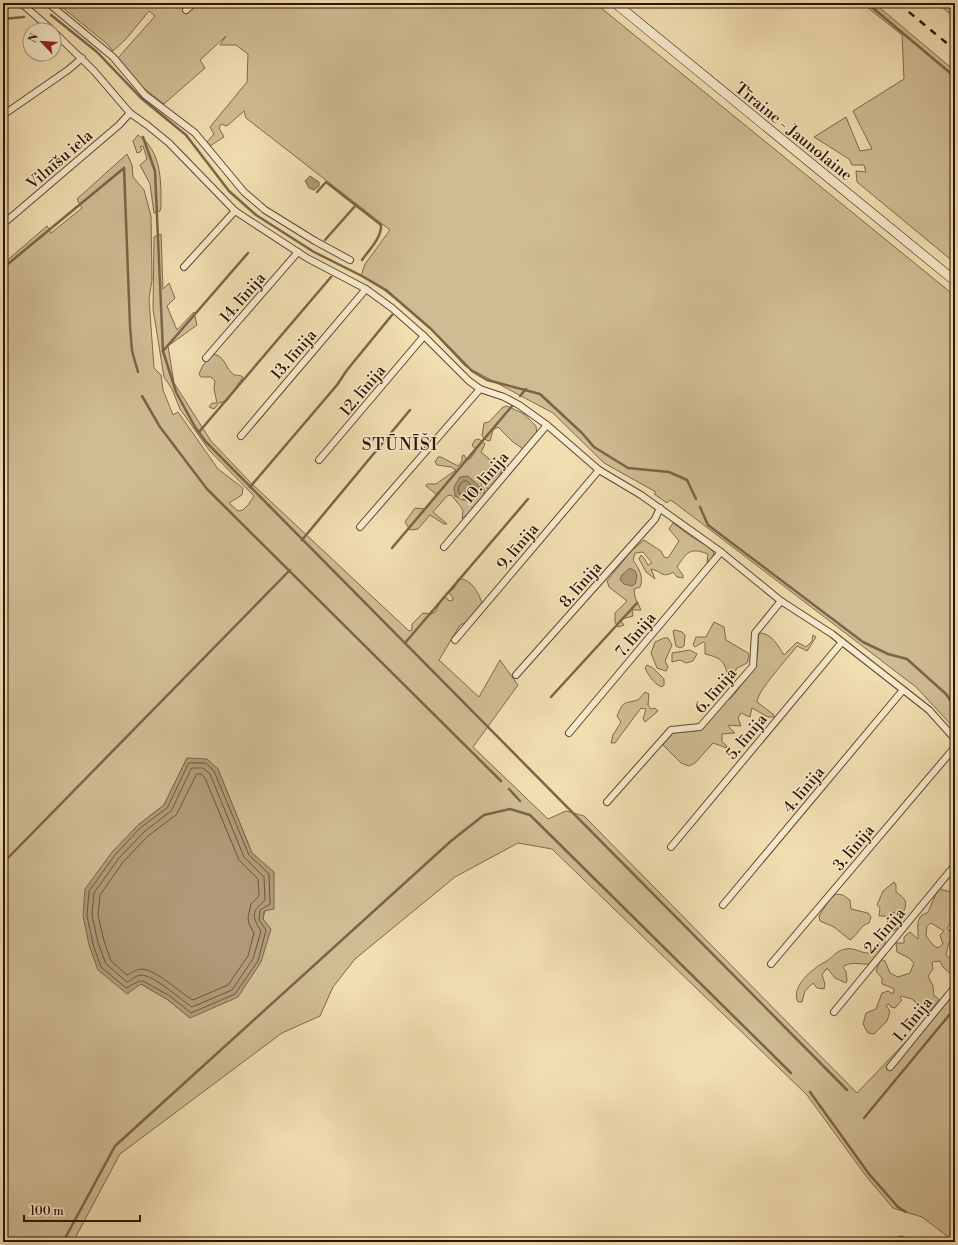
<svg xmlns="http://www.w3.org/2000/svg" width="958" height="1245" font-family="'Libre Bodoni',serif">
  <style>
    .green { fill: #d0bc93; stroke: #7f684a; fill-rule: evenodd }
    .water { fill: #af9976; stroke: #7b6448 }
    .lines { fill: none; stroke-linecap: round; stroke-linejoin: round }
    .shore { stroke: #6e563c; stroke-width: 1 }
    .stream { stroke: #7b6448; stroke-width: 2.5 }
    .street-casing { stroke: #5f462e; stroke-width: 8 }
    .secondary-casing { stroke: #2e1402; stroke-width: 10 }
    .street { stroke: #f6eacc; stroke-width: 6 }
    .secondary { stroke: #f6eacc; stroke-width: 9 }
    .rail { stroke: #2e1402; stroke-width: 2.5; stroke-dasharray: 7 7; stroke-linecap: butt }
    .labels { text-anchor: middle; stroke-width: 3; stroke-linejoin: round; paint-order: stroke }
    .street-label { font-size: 16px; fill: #2e1402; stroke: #f6eacc }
    .neighbourhood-label { font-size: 17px; letter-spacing: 1px; fill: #2e1402; stroke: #f6eacc }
  </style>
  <rect width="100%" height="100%" fill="#f1deb1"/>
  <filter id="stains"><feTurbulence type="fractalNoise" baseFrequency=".005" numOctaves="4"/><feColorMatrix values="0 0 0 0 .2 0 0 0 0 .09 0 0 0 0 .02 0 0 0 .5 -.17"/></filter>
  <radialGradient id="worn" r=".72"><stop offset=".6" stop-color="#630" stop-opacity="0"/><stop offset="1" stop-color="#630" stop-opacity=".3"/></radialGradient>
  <!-- green -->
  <g class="green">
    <path d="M57 3H187L183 7 186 12 196 3H595L955 296V729L916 687 675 503 670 500 667 503 654 494 656 492 604 463 553 413 465 366 423 321 384 290 361 276 365 264 390 230 246 118 244 111 227 126 221 124 219 128 224 137 210 146 207 142 214 134 210 127 247 82 248 54 236 45H220L226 36 200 60 205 68 164 104 141 86 118 58 155 16 149 11 126 39 113 51 107 44Z"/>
    <path d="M862 3H874L955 71V263L857 182 856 171 866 172 864 165H852L849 159 814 137 846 117 860 151 872 149 853 111 904 79 902 35Z"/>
    <path d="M937 3H955V18Z"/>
    <path d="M138 135C162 151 161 181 161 207L160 211 154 213 150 184 140 165 147 159 143 146 140 147 142 149 140 152 137 153 133 141Z"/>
    <path d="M127 154 132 165 133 177 144 190 151 216 152 280 149 299 154 368 161 375 163 390 173 415 178 412 218 469 243 488 242 495 229 503 238 511 243 510 248 505 254 496 209 450 180 409 172 389 164 377 153 309 154 237 161 234 163 289 169 283 175 298 167 306 177 330 194 312 197 325 168 346 174 383 211 441 251 483 409 631 412 630V624L423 613 431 614 435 612 443 597 445 596 449 601 453 600V598L449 593 455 587 458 579C470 577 479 593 482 603L467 622 460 625 439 660 479 697 500 660 518 685 473 747 548 819 566 811 584 816 857 1093 955 990V1242L922 1217 893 1208 866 1176 807 1095 552 849 518 843 455 877 355 959 333 987 320 1016 282 1033 120 1154 73 1242H3V264L47 226 51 233 82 208 77 199ZM187 758 218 769 252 853 274 873 263 919 190 1018 168 1000 141 984 138 825 164 805Z"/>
    <path d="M213 354C225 356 225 367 232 373 236 377 239 374 243 377L227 401 219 403 214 409 209 407 212 403H217L214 389 215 381 211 377H201L199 374 203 365Z"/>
    <path d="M507 406 524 414 536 426 537 434 523 449 512 441 498 427 493 430 490 441 486 440 482 436 484 423 489 422 503 407Z"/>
    <path d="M479 439 485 444 481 452 502 470 498 479 490 489 486 488 482 482 481 485 485 490 482 500 466 516 462 518 463 511 461 507 451 495 447 496 433 512 447 524H444L430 515 418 529 410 530 405 522 415 508 426 509 437 495 426 486 427 484H436L456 470 451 467 437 465 435 462 438 457H441L458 466 462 461V456L464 455 467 460 471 458 476 450 472 445 475 440Z"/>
    <path d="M673 523 692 537 709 547 714 553 711 562 707 564 708 554C690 547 687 552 677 567L683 575V578L677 577 673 572C663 579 661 571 651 569L655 579 646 572 639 559 641 555 644 558 648 565 652 563 643 552 635 553 633 560C639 569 644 576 640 587L634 589 635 597 641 610H632L633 616 622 619 621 621 624 625 618 627 615 622V613L627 601 609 587 607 581 631 551 644 540 661 551 664 557 668 558 679 541 669 529Z"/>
    <path d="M714 622 724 627 726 640 748 653 749 656 747 663 737 668 732 678 728 676C724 660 721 658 705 654V643L703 642 695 647 693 645 696 637H706Z"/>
    <path d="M675 630 682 632 685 635 684 646 680 648 676 646 673 631Z"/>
    <path d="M759 633C772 633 778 646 784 655L797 642 806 647 812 641 813 635 816 637 807 651 797 646C789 657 757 691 757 702L774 715V717H768L752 708 750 717 741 713 738 718 741 726 729 725V727L735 733 722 734V742L727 746V748L713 743 695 763 689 766 681 763 663 745C672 723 687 736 702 728 711 723 714 713 721 705 724 702 728 700 731 698 737 691 753 671 756 663 759 653 757 642 759 633Z"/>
    <path d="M664 638H668L672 645 665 661 668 667 666 671 657 668 651 653 655 642Z"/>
    <path d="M690 650 697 654 693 661 686 663 680 660 672 662V653Z"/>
    <path d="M647 665 653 668 664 679V685L662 687C654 684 649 676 645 668Z"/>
    <path d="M645 692 649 694 648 705 651 709 655 708 658 711 645 722 643 719 646 709 641 708 615 743H611L613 735 621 722 617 716C624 700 623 704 638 700Z"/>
    <path d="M894 882 896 885V892C906 899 908 902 903 913L899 915 893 912 891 913 902 921 901 926 893 931 890 929 886 916H879L880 908 877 905 883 891Z"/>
    <path d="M940 889 955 893V917L947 928 949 931 955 924V940L949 942 946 955 955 963V978L943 967 940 961 932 962 933 969 928 976 933 986 934 996 938 998 939 1000 930 1011 924 1010 912 999 901 996 900 998 902 1000 895 1008 891 1007 889 1004 886 1005 890 1012 887 1021 874 1034 868 1033 863 1024 866 1013 876 1009 882 993 888 991 893 994 894 991 893 988 882 984V978L876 971 881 959 885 961 890 973 898 977 910 973 914 963 909 958 897 952 896 943H904V937L910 932 918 939C919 933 915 921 922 915 923 914 926 914 928 912L936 894ZM931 923 944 931 940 935 943 944 938 948 934 946 926 936 927 926Z"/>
    <path d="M836 894 843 895 850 900 851 909 868 913 871 917 869 923C859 926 858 935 850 940L834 927 820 921 819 916 830 899Z"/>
    <path d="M882 940H885V944L871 964C861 965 853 961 844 966L843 968 846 971 847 981 846 983 835 978 828 969H826L822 975 825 984 824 989 817 988 813 983 805 991 802 1002H798C790 987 813 968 825 962 833 958 836 950 846 949 854 947 862 954 870 953Z"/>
    <path d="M902 1236 911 1242H873Z"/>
  </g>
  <!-- water -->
  <g class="water">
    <path d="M310 176 319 182V186L314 190 309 188 305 181Z"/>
    <path d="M468 476C472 480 478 484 480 488 483 496 470 500 464 500 461 500 458 497 455 496L454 487 460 477Z"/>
    <path d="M630 568 635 571 637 576 635 584 632 586 624 584 620 580 622 575Z"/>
    <path d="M187 758 207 759 218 769 252 853 274 872V909L264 911 263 919 271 929 261 962 238 997 190 1018 168 1000 141 984 127 994 98 970 89 945 83 916 85 889 112 852 138 825 164 805Z"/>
  </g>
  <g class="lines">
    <!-- shore -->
    <g class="shore">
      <path d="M467 481 476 491C471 496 465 497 459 493L458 488 462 482Z"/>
      <path d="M189 763H206L214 771 249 855 269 874 270 904 260 910 259 920 266 930 258 961 235 994 191 1013 170 996 143 981H139L126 988 101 967 93 944 87 916 89 891 115 855 140 828 167 808Z"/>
      <path d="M192 768H203L210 774 244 857 264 877 265 900C252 912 251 915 261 931L253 959 232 990 192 1007C181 1000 154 975 141 975 136 975 132 980 127 982L106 964 98 943 92 915 94 893 119 858 144 832 171 811Z"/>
      <path d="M197 774H201L205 778 239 860 258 879 259 896 251 904 248 917 249 924 254 933 248 956 228 985 193 1000C180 993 157 970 142 969 136 969 132 973 127 975L111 961 104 941 98 915 100 895 123 862 148 836 176 815Z"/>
    </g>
    <!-- stream -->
    <g class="stream">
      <path d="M867 3 955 77"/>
      <path d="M51 15 97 52 141 98 186 135 229 191 256 215 314 252 362 276 386 290 431 329 472 371 487 380 540 394 582 433 594 447 628 468 669 472 687 480 696 499"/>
      <path d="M3 19 24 17"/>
      <path d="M143 137 155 171 163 351 176 392 195 427 206 442 847 1090"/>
      <path d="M124 168 130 326 132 351 138 372"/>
      <path d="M317 192 326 182 381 225C382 237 369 250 362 260"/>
      <path d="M325 240 356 205"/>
      <path d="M3 268 124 168"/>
      <path d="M163 351 248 253"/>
      <path d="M142 396 160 427 207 489 501 781"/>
      <path d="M520 396 526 389"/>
      <path d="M199 432 331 277"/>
      <path d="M250 487 337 385 347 370 392 315"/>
      <path d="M700 507 708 525 863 642 888 654 907 659 946 694 955 707"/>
      <path d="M302 540 410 410"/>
      <path d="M392 548 512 406"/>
      <path d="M405 643 528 499"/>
      <path d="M551 697 637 603"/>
      <path d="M509 789 520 801"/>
      <path d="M3 863 290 570"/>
      <path d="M810 1092 869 1174 898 1207 906 1212"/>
      <path d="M864 1118 955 1008"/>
      <path d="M63 1242 115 1146 451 841 484 815 510 809 530 815 791 1073"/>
    </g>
    <defs>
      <g id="street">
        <path d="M21 3 52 30"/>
        <path d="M48 3 113 57 145 95 195 133 244 192 265 210 315 241 350 260"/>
        <path d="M3 8 10 3"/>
        <path d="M186 10 194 3"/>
        <path d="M54 32 94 71 130 113 147 125 169 143 235 211 307 258 366 289 392 308 424 336 469 381 480 389 504 397 519 405 547 425 599 470 641 495 721 552 781 601 832 634 929 710 955 739"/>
        <path d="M3 115 68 70 82 58"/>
        <path d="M3 224 119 125 130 113"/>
        <path d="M184 267 235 211"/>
        <path d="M206 358 298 252"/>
        <path d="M241 436 366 289"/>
        <path d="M319 460 424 336"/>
        <path d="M360 527 480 389"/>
        <path d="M444 547 547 425"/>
        <path d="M455 640 599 470"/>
        <path d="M516 675 655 519 660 508"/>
        <path d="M569 733 721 552"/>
        <path d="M607 802 671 730 700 727 753 666 755 633 781 601"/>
        <path d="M671 847 842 642"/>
        <path d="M723 905 903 690"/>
        <path d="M771 964 955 747"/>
        <path d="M834 1012 955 865"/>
        <path d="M890 1067 955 987"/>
      </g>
      <path id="secondary" d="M615 3 955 281"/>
    </defs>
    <!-- street casing -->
    <use href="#street" class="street-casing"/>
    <!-- secondary casing -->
    <use href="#secondary" class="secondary-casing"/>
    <!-- street -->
    <use href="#street" class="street"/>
    <!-- secondary -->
    <use href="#secondary" class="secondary"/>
    <!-- rail -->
    <path class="rail" d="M898 3 955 50"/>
  </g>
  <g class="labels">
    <!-- street labels -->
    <g class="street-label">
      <text transform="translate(794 131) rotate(39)" y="6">Tīraine - Jaunolaine</text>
      <text transform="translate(59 159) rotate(-41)" y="6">Vilnīšu iela</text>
      <text transform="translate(242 297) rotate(-49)" y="6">14. līnija</text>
      <text transform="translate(293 354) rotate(-49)" y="6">13. līnija</text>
      <text transform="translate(362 390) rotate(-50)" y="6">12. līnija</text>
      <text transform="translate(485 477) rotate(-50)" y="6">10. līnija</text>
      <text transform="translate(517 546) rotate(-50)" y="6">9. līnija</text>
      <text transform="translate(580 584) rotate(-49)" y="6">8. līnija</text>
      <text transform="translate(635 634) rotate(-50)" y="6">7. līnija</text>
      <text transform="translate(715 690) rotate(-49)" y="6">6. līnija</text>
      <text transform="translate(746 736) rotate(-50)" y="6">5. līnija</text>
      <text transform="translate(803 789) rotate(-50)" y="6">4. līnija</text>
      <text transform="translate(853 847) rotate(-50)" y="6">3. līnija</text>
      <text transform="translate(884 930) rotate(-50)" y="6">2. līnija</text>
      <text transform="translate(912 1019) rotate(-51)" y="6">1. līnija</text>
    </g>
    <!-- neighbourhood labels -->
    <g class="neighbourhood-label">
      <text x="400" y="450">STŪNĪŠI</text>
    </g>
  </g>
  <!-- margin -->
  <rect width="958" height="1245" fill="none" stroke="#f1deb1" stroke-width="16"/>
  <rect x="4" y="4" width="950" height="1237" fill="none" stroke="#2e1402" stroke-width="2"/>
  <rect x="8" y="8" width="942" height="1229" fill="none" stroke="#2e1402"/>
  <!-- north arrow -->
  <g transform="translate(42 42) rotate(295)"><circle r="19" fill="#f6eacc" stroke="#a6947b"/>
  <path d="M0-3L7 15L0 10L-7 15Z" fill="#8f2418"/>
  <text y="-6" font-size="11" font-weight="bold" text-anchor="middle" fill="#2e1402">N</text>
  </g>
  <!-- scale -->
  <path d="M24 1215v6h116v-6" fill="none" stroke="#2e1402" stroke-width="2"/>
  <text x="30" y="1215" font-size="12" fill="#2e1402" stroke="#f6eacc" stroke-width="3" paint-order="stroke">100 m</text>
  <rect width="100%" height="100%" filter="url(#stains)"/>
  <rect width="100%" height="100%" fill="url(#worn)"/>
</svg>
